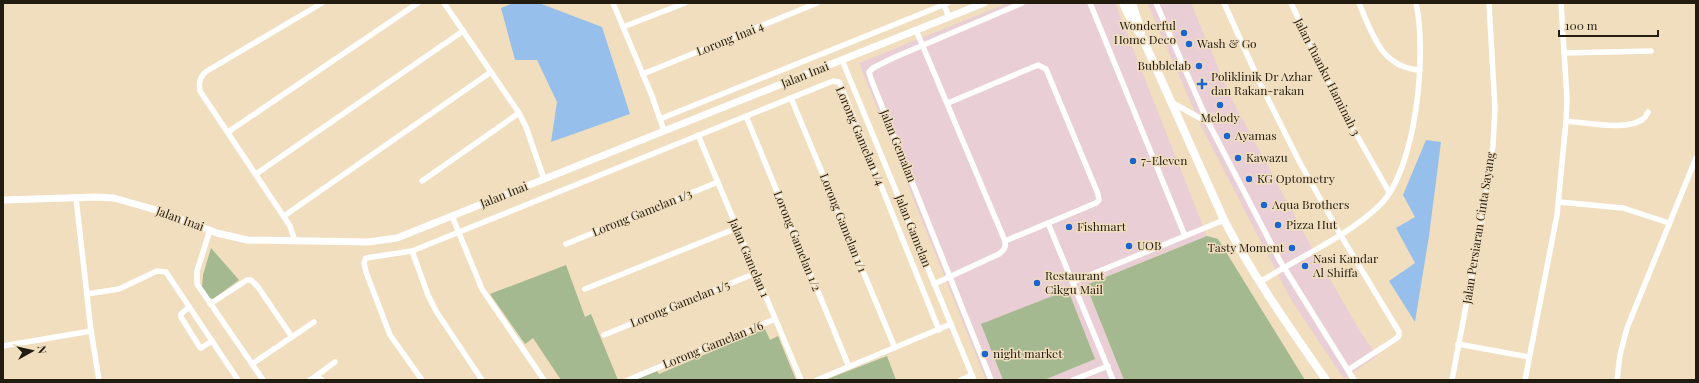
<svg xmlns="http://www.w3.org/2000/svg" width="1699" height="383" font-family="'Playfair Display',serif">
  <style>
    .commercial { fill: #e9cfd5 }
    .green { fill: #a4b990 }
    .water { fill: #96c0eb }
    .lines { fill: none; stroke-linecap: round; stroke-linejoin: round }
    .minor { stroke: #fff; stroke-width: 5.5 }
    .tertiary { stroke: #fff; stroke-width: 7 }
    .secondary { stroke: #fff; stroke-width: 8 }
    .poi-dot { fill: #1c64cf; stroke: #f0debf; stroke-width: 1.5 }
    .labels { text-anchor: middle; stroke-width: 3; stroke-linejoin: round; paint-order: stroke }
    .poi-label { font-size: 12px; fill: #221b10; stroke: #f0debf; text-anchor: start }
    .street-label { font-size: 12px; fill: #221b10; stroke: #f0debf }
  </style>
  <rect width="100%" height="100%" fill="#f0debf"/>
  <!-- commercial -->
  <g class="commercial">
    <path d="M1008 3H1115L1207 236 1086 285 1124 380H986L859 63Z"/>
    <path d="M1147 3H1191L1230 96 1312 248 1360 331 1377 356 1344 379 1290 298 1202 128Z"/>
  </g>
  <!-- green -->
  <g class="green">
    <path d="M1207 236 1218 239 1305 380H1124L1086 285Z"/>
    <path d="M211 248 239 280 213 299 209 298 202 287 203 275Z"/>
    <path d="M566 265 585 317 591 314 618 380H561L533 338 525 344 490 294Z"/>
    <path d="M1068 290 1095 359 1044 380H1003L981 324Z"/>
    <path d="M765 329 770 340 778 336 796 380H635L657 371 659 374Z"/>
    <path d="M887 356 896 380H825Z"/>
  </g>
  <!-- water -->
  <g class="water">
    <path d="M513 3H539L602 27 630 114 551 142 557 102 537 60H515L501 8Z"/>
    <path d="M1426 140 1441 142 1429 236 1415 322 1389 281 1415 263 1396 228 1415 217 1403 195Z"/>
  </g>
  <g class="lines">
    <!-- minor -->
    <g class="minor">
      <path d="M444 3 519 113 526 127 544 179"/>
      <path d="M613 3 652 96 664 131"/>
      <path d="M943 3 949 17"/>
      <path d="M1090 3 1185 236"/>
      <path d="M1156 3 1208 122 1280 261 1354 380"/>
      <path d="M1224 3 1259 81 1299 161 1340 234 1399 332V336L1397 338 1348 370"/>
      <path d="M1291 3 1337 100 1389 192"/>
      <path d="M1359 3C1372 33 1381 68 1420 70"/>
      <path d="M623 27 685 3"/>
      <path d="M916 30 1005 241C1006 248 1004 250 999 254L934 284"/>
      <path d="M1564 53 1651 51"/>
      <path d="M842 60 974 380"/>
      <path d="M643 74 817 3"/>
      <path d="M791 98 895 348"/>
      <path d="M1171 102 1207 122"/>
      <path d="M948 103 1038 65 1046 69 1098 194 1099 200 1096 203 1005 241"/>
      <path d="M746 116 849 367"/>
      <path d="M660 119 948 3"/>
      <path d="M1566 121C1586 123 1628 131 1643 119 1646 117 1647 114 1648 112"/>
      <path d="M228 132 418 3"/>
      <path d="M698 135 801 380"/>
      <path d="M256 174 463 31"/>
      <path d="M422 181 519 113"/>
      <path d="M76 198 91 331 99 380"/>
      <path d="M1559 202 1623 208 1669 223"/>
      <path d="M284 216 491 72"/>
      <path d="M452 216 482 289 544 380"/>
      <path d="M1048 223 1113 380"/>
      <path d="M210 230 197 271V284L263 380"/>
      <path d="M295 241 290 226 200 91C198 82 200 76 207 71L322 3"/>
      <path d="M566 244 718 182"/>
      <path d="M412 251 428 295 436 311 482 380"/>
      <path d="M1073 282 1224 220"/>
      <path d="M1260 282C1298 258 1348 236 1380 205 1417 168 1427 52 1416 3"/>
      <path d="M585 289 737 228"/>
      <path d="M87 294 119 289 157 271 166 272 238 380"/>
      <path d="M210 304 247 280H251L258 287 292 337"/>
      <path d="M189 307 181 314V317L199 346 201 348 212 341"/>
      <path d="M604 335 756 273"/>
      <path d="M1458 344 1529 357"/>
      <path d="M3 346 91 331"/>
      <path d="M252 364 314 322"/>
      <path d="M316 376 335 362"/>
      <path d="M310 380 316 376 322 380"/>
      <path d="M422 380 390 335 366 272 364 263 366 258 412 251 833 81 839 82 841 86 939 330"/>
      <path d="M628 380 775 319"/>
      <path d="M817 380 951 324"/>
      <path d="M961 380 972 375"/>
      <path d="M991 380 871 79 869 72 873 68 893 58 1022 3"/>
      <path d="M1073 380 1108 366"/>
      <path d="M1452 380 1485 205 1493 145 1495 109 1489 3"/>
      <path d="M1525 380 1557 215 1566 121 1567 99 1561 3"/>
      <path d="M1617 380 1620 355 1627 328 1696 158"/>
    </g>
    <!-- tertiary -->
    <path class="tertiary" d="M3 200 97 197 114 198 156 210 217 233 247 240 368 242 397 238 984 3"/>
    <!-- secondary -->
    <g class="secondary">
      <path d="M1123 3 1129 16 1143 39 1224 220C1253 276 1290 328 1326 380"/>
      <path d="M1132 3 1141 31"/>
    </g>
  </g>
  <!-- markers -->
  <g class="poi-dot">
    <circle cx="1184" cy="33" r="4"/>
    <circle cx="1189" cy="44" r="4"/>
    <circle cx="1199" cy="66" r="4"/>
    <path d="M1200 78h4v4h4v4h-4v4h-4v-4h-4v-4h4z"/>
    <circle cx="1220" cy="105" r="4"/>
    <circle cx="1227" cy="136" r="4"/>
    <circle cx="1238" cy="158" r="4"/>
    <circle cx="1133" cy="161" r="4"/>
    <circle cx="1249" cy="179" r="4"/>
    <circle cx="1264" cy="205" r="4"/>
    <circle cx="1278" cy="225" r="4"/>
    <circle cx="1069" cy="227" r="4"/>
    <circle cx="1129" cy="246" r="4"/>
    <circle cx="1292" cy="248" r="4"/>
    <circle cx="1305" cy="266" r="4"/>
    <circle cx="1037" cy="283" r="4"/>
    <circle cx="985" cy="354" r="4"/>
  </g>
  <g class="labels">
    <!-- poi labels -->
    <g class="poi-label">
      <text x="1176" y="30" text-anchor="end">Wonderful<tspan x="1176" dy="14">Home Deco</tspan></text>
      <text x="1197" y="48">Wash &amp; Go</text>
      <text x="1191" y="70" text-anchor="end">Bubblelab</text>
      <text x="1211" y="81">Poliklinik Dr Azhar<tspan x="1211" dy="14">dan Rakan-rakan</tspan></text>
      <text x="1220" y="122" text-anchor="middle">Melody</text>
      <text x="1235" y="140">Ayamas</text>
      <text x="1246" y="162">Kawazu</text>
      <text x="1141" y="165">7-Eleven</text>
      <text x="1257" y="183">KG Optometry</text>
      <text x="1272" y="209">Aqua Brothers</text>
      <text x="1286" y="229">Pizza Hut</text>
      <text x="1077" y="231">Fishmart</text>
      <text x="1137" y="250">UOB</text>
      <text x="1284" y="252" text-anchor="end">Tasty Moment</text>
      <text x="1313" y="263">Nasi Kandar<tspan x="1313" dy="14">Al Shiffa</tspan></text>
      <text x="1045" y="280">Restaurant<tspan x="1045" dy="14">Cikgu Mail</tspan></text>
      <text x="993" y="358">night market</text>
    </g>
    <!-- street labels -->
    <g class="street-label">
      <text transform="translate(730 39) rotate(-22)" y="4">Lorong Inai 4</text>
      <text transform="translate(805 75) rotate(-22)" y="4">Jalan Inai</text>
      <text transform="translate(1327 77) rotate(63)" y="4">Jalan Tuanku Haminah 3</text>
      <text transform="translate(860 136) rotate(67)" y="4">Lorong Gamelan 1/4</text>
      <text transform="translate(898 146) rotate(68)" y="4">Jalan Gemalan</text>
      <text transform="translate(504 195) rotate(-22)" y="4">Jalan Inai</text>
      <text transform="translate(642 213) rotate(-22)" y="4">Lorong Gamelan 1/3</text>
      <text transform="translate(180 219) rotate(20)" y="4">Jalan Inai</text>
      <text transform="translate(843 223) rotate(68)" y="4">Lorong Gamelan 1/1</text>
      <text transform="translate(1479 228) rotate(-81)" y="4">Jalan Persiaran Cinta Sayang</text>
      <text transform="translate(913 231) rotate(68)" y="4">Jalan Gamelan</text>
      <text transform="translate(797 241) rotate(68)" y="4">Lorong Gamelan 1/2</text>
      <text transform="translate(749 258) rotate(67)" y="4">Jalan Gamelan 1</text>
      <text transform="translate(680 304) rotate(-22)" y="4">Lorong Gamelan 1/5</text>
      <text transform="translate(713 345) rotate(-22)" y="4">Lorong Gamelan 1/6</text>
    </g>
  </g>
  <!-- border -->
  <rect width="1699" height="383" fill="none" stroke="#221b10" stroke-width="8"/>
  <!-- north arrow -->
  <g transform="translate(32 351) rotate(82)" stroke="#f0debf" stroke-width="3" paint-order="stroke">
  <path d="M0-3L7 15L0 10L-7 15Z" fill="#221b10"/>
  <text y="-6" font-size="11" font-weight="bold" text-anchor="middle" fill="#221b10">N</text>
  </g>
  <!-- scale -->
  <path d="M1559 30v6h99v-6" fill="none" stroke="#221b10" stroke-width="2"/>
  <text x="1565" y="30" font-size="12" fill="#221b10" stroke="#f0debf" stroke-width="3" paint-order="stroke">100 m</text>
</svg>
